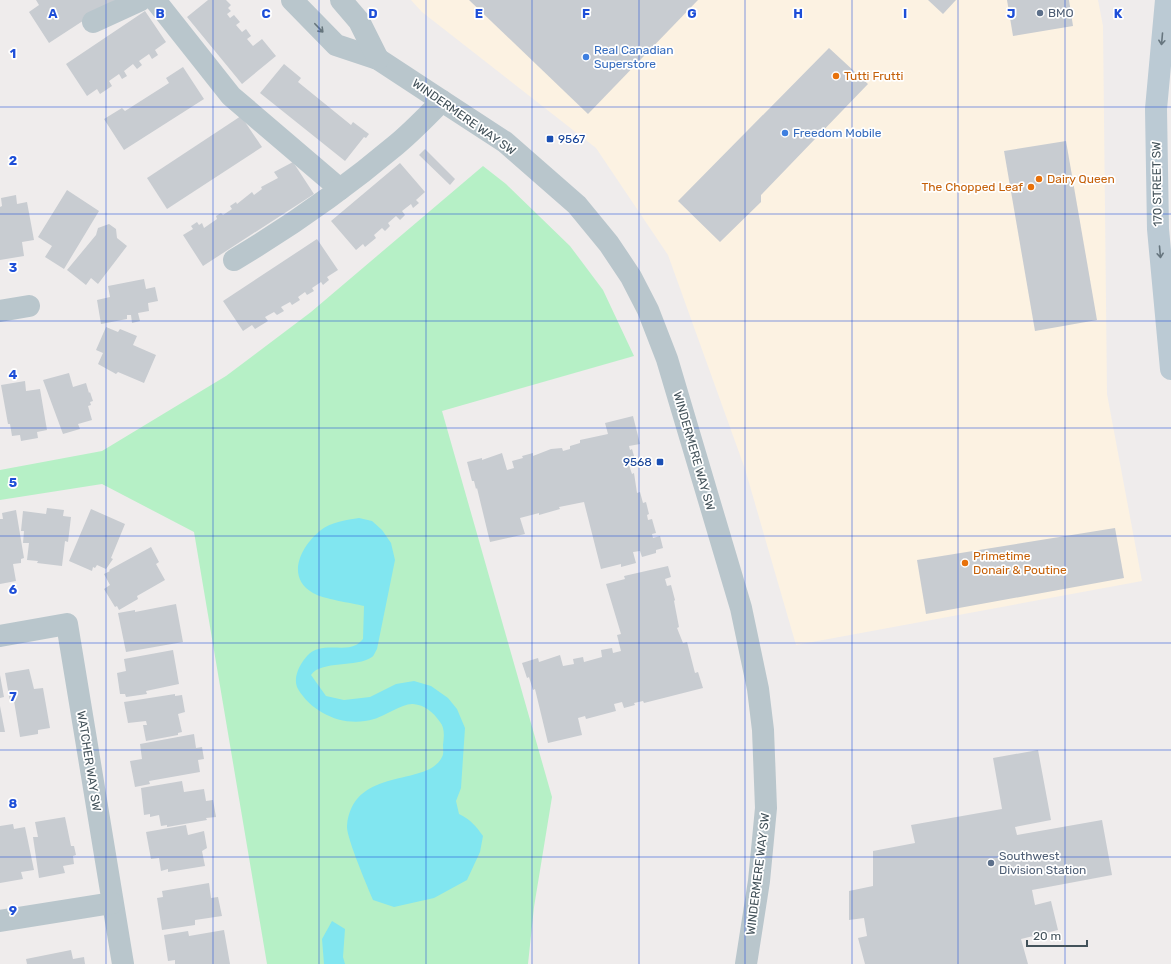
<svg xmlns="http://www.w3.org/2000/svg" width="1171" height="964" font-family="Rubik,sans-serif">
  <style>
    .commercial { fill: #fcf2e2 }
    .green { fill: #b6f0c6 }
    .water { fill: #81e6f0 }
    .building { fill: #c8ccd1 }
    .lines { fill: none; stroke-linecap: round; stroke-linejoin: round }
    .minor { stroke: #b9c6cc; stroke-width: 22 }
    .tertiary { stroke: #b9c6cc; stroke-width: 22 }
    .secondary { stroke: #bbcad4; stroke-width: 22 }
    .oneway { stroke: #66757c }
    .oneway2 { stroke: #67767f }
    .grid { fill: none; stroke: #1d4ed8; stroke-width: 1; stroke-opacity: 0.55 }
    .service-dot { fill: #5c6f8a; stroke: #fff; stroke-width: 1.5 }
    .shop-dot { fill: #3f7fe0; stroke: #fff; stroke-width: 1.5 }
    .food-dot { fill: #e8710a; stroke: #fff; stroke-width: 1.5 }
    .transit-dot { fill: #1a4fb4; stroke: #fff; stroke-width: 1.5 }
    .labels { text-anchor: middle; stroke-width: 3.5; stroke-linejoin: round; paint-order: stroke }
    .service-label { font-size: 12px; fill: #4e5e75; stroke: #fff; text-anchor: start }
    .shop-label { font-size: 12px; fill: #366cbe; stroke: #fff; text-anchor: start }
    .food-label { font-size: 12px; fill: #c56008; stroke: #fff; text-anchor: start }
    .street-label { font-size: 12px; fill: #43525a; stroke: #fff }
    .transit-label { font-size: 12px; fill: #164399; stroke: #fff; text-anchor: start }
    .grid-label { font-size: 13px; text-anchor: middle; font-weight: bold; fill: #1d4ed8; stroke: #fff; stroke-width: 3.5; stroke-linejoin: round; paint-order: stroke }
  </style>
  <rect width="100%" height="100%" fill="#efecec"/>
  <!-- commercial -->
  <path class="commercial" d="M411 0H1098L1103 26 1107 394 1142 581 796 645 745 469 668 255 596 148 422 12Z"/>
  <!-- green -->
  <path class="green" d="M483 166 506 184 570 246 603 290 634 356 442 411 552 797 534 907 528 964H267L194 532 102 484 0 500V470L102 451 226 376 311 312Z"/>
  <!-- water -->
  <g class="water">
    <path d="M359 518 372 521 382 530 391 543 395 560 377 649C375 652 374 656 372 657 357 668 321 660 311 675L326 696 344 700 370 697 396 684 414 681 431 686 448 698 457 709 465 728 461 788 456 801 459 814C470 819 476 826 483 836L480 852 467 880 434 898 394 907 373 900C368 888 346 837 347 826 353 765 427 788 442 757 444 754 443 748 443 745 444 737 445 728 440 722 433 712 425 705 413 704 403 703 385 716 374 719 345 728 313 714 298 689 292 678 300 664 307 656 320 641 343 652 356 645 358 644 361 641 363 639L364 606C352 603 323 599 313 593 285 577 301 546 321 530 331 522 347 520 359 518Z"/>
    <path d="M332 921 345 929 343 957 345 964H324L322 939Z"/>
  </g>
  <!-- building -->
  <g class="building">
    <path d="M36 0H115L49 43 29 12 39 5Z"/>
    <path d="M208 0H226L231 5 228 8 231 11 227 14 230 18 234 15 240 22 236 25 242 32 246 29 251 36 247 39 253 46 262 39 276 56 242 84 187 17Z"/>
    <path d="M469 0H698L588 114Z"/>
    <path d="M928 0H956L943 14Z"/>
    <path d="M1007 0H1069L1073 26 1013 36Z"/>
    <path d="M145 11 166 42 155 50 158 55 152 59 149 54 139 61 142 65 137 69 133 64 124 71 127 76 122 79 119 74 109 81 112 86 100 94 97 89 87 96 66 64Z"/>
    <path d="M829 48 868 84 761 195V202L720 242 678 201Z"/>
    <path d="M284 64 301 78 298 82 351 125 353 122 369 134 366 138 364 137 345 161 260 93Z"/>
    <path d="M183 67 204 99 124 150 104 119 122 108 125 111 169 83 166 78Z"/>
    <path d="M241 116 262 147 167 209 147 178Z"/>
    <path d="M1066 141 1097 320 1035 331 1004 151Z"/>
    <path d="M425 149 455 179 450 185 419 155Z"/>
    <path d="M293 162 314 194 203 266 183 235 193 229 191 226 197 222 199 225 202 223 204 228 217 219 216 216 221 213 223 215 232 209 230 206 236 202 237 204 252 192 254 195 262 189 261 187 278 178 274 172Z"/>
    <path d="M400 163 425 192 416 200 419 203 413 208 411 204 402 211 405 215 400 220 396 216 388 223 390 226 385 231 382 228 374 235 376 238 365 247 363 244 356 250 331 221Z"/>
    <path d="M67 190 99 211 64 269 45 257 52 246 38 237Z"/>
    <path d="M16 195 17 204 27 202 34 240 22 242 24 256 0 260V207L2 206 1 198Z"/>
    <path d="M109 224 116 229 117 238 127 246 98 284 91 278 86 285 67 270 96 235 98 228Z"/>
    <path d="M317 239 338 270 327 277 329 280 323 285 321 282 312 288 314 291 307 295 305 292 298 297 300 300 292 305 290 302 281 307 284 311 277 315 274 312 265 317 268 321 255 329 252 325 243 331 223 301Z"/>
    <path d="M144 279 146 289 155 287 158 301 148 303 149 311 138 313 140 321 132 323 131 315H127V319L101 324 97 300 110 297 108 286Z"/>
    <path d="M106 327 118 332 120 329 137 336 133 345 156 355 144 383 118 372 116 374 98 364 103 353 96 350Z"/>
    <path d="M69 373 73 387 86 383 89 393 90 392 93 401 90 402 91 405 88 406 92 420 78 424 80 429 63 434 43 380Z"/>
    <path d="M25 381 26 391 40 389 47 430 37 432 38 438 21 441 20 435 12 436 10 424H8L1 385Z"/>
    <path d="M633 416 640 444 629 446 630 450 632 449 636 463 629 465 632 474 634 473 637 493 640 492 643 503 646 502 649 514 647 515 648 520 652 519 656 533 652 534 653 538 660 536 663 548 656 550V553L642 557 640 551 633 552 636 563 621 567V564L601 569 584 502 559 507 560 509 539 515V513L520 518 525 534 490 542 477 488 476 489 474 481H472L467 462 482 458V460L502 453 507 470 514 468 512 461 523 458 522 456 533 453V456L551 449 562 448 563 451 570 449V446L580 443V440L608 434 605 423Z"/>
    <path d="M47 508 64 510 63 516 71 517 68 542 65 541 62 566 37 563 38 561 27 560 29 543H23L24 531H21L23 511 46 514Z"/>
    <path d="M91 509 125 524 111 558 113 559 106 569 97 565 95 568 93 567 92 571 69 561Z"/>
    <path d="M16 510 24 558 21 559V563L13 564 16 581 0 584V519H3L2 513Z"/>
    <path d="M1115 528 1124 578 926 614 917 560Z"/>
    <path d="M151 547 159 562 156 564 165 580 137 596 138 599 119 610 117 606 115 607 104 589 110 585 104 574 110 571 109 570Z"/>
    <path d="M668 566 671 577 665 579 667 586 671 585 675 600 674 601 679 627 677 628 683 643 687 642 695 673 698 672 703 688 644 703 643 701 634 703 635 705 624 708 622 702 614 704 616 711 586 719 585 716 578 718 582 735 548 743 535 689 533 690 529 677 527 678 522 663 538 658 539 662 560 655 563 666 574 664 573 659 583 657 584 662 602 657 601 650 612 648 613 653 621 651 617 635 621 634 606 584 625 579 624 576Z"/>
    <path d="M176 604 183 642 126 652 118 613 135 610V612Z"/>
    <path d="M173 650 179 684 146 691 147 694 126 697 125 694H120L117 673 126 671 124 659Z"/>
    <path d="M29 669 34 689 43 688 50 728 38 730V734L20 737 14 701 10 702 5 673Z"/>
    <path d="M0 675 4 697 0 698Z"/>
    <path d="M175 694V696L182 695 185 712 178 714 182 732 178 733V735L146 741 143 725H147L146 721 128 723 124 702Z"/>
    <path d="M0 706 5 732H0Z"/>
    <path d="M194 734 196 748 202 747 204 759 198 760 200 772 149 781 150 784 135 787 130 761 142 759 140 744Z"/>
    <path d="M1038 750 1051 820 1015 827 1017 835 1102 820 1112 875 1032 890 1035 905 1051 901 1058 930 1021 939 1028 964H865L858 938 867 936 864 918 849 920V891L873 886V851L915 843 911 825 1002 809 993 758Z"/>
    <path d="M182 781 184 792 204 789 206 801 213 800 216 817 206 818 207 820 167 827V825L161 826 159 815 150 817V814L144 815 141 788Z"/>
    <path d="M65 817 71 846H74L76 855 73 856 74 864 63 866 65 873 39 878 33 837H38L35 822Z"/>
    <path d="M13 824 14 829 25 827 34 870 21 872 23 879 0 883V826Z"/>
    <path d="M186 825 188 835 204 831 207 848 202 851 205 866 168 872V869L161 871 159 858 151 859 146 832Z"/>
    <path d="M209 883 211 898 218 897 222 916 195 920V925L162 930 157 898 163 897 162 891Z"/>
    <path d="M224 930 230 964H175V960L168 961 164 935 188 931 189 936Z"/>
    <path d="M71 950 73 959 84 957 85 964H27L26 959Z"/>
  </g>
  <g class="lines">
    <!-- minor -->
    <g class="minor">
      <path d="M155 0 231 96 340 189"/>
      <path d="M93 22 141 0"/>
      <path d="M234 260C291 226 345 188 396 145 412 132 427 116 442 101"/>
      <path d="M0 311 29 306"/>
      <path d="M0 636 67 624 123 964"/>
      <path d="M0 921 112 903"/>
    </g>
    <!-- tertiary -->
    <g class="tertiary">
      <path d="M292 0 336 45 378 59 442 101 505 142 577 205 609 244 631 277 648 310 667 359 741 608 758 689 763 730 766 808 759 881 746 964"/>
      <path d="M341 0 359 21 378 59"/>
    </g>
    <!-- secondary -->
    <path class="secondary" d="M1166 0 1156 109 1158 229 1171 369"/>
  </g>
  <!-- one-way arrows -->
  <defs><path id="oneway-shaft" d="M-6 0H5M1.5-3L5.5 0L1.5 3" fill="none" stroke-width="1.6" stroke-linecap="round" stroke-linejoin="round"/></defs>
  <use class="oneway" href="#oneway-shaft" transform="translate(319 28) rotate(46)"/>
  <g class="oneway2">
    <use href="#oneway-shaft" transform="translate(1162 39) rotate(95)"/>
    <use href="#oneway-shaft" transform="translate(1160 252) rotate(85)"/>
  </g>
  <!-- grid -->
  <path class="grid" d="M106 0V964M213 0V964M319 0V964M426 0V964M532 0V964M639 0V964M745 0V964M852 0V964M958 0V964M1065 0V964M0 107H1171M0 214H1171M0 321H1171M0 428H1171M0 536H1171M0 643H1171M0 750H1171M0 857H1171"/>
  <!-- markers -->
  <g class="service-dot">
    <circle cx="1040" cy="13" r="4"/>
    <circle cx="991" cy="863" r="4"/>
  </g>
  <g class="shop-dot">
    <circle cx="586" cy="57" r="4"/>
    <circle cx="785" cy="133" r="4"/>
  </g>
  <g class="food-dot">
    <circle cx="836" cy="76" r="4"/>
    <circle cx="1039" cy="179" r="4"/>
    <circle cx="1031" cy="187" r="4"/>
    <circle cx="965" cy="563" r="4"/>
  </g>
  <g class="transit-dot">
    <rect x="546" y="135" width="8" height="8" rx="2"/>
    <rect x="656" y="458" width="8" height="8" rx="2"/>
  </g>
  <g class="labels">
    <!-- service labels -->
    <g class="service-label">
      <text x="1048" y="17">BMO</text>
      <text x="999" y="860">Southwest<tspan x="999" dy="14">Division Station</tspan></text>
    </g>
    <!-- shop labels -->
    <g class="shop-label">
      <text x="594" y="54">Real Canadian<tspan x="594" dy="14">Superstore</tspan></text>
      <text x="793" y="137">Freedom Mobile</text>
    </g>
    <!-- food labels -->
    <g class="food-label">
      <text x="844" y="80">Tutti Frutti</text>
      <text x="1047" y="183">Dairy Queen</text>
      <text x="1023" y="191" text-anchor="end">The Chopped Leaf</text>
      <text x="973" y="560">Primetime<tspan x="973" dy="14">Donair &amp; Poutine</tspan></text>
    </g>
    <!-- street labels -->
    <g class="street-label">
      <text transform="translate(464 117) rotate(35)" y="4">WINDERMERE WAY SW</text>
      <text transform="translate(1157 184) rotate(-91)" y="4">170 STREET SW</text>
      <text transform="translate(694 451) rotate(74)" y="4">WINDERMERE WAY SW</text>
      <text transform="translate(89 761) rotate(81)" y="4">WATCHER WAY SW</text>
      <text transform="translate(758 874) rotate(-83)" y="4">WINDERMERE WAY SW</text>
    </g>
    <!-- transit labels -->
    <g class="transit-label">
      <text x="558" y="143">9567</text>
      <text x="652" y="466" text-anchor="end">9568</text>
    </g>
  </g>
  <g class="grid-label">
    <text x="53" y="18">A</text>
    <text x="160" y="18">B</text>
    <text x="266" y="18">C</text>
    <text x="373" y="18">D</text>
    <text x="479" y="18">E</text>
    <text x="586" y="18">F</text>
    <text x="692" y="18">G</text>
    <text x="798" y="18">H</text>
    <text x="905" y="18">I</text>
    <text x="1011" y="18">J</text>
    <text x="1118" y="18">K</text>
    <text x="13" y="58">1</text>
    <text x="13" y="165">2</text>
    <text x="13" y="272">3</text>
    <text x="13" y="379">4</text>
    <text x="13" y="487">5</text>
    <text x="13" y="594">6</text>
    <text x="13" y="701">7</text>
    <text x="13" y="808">8</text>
    <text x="13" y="915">9</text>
  </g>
  <!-- scale -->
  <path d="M1027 940v6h60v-6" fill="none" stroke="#43525a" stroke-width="2"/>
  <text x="1033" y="940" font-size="12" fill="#43525a" stroke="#ffffff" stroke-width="3" paint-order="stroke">20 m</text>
</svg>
